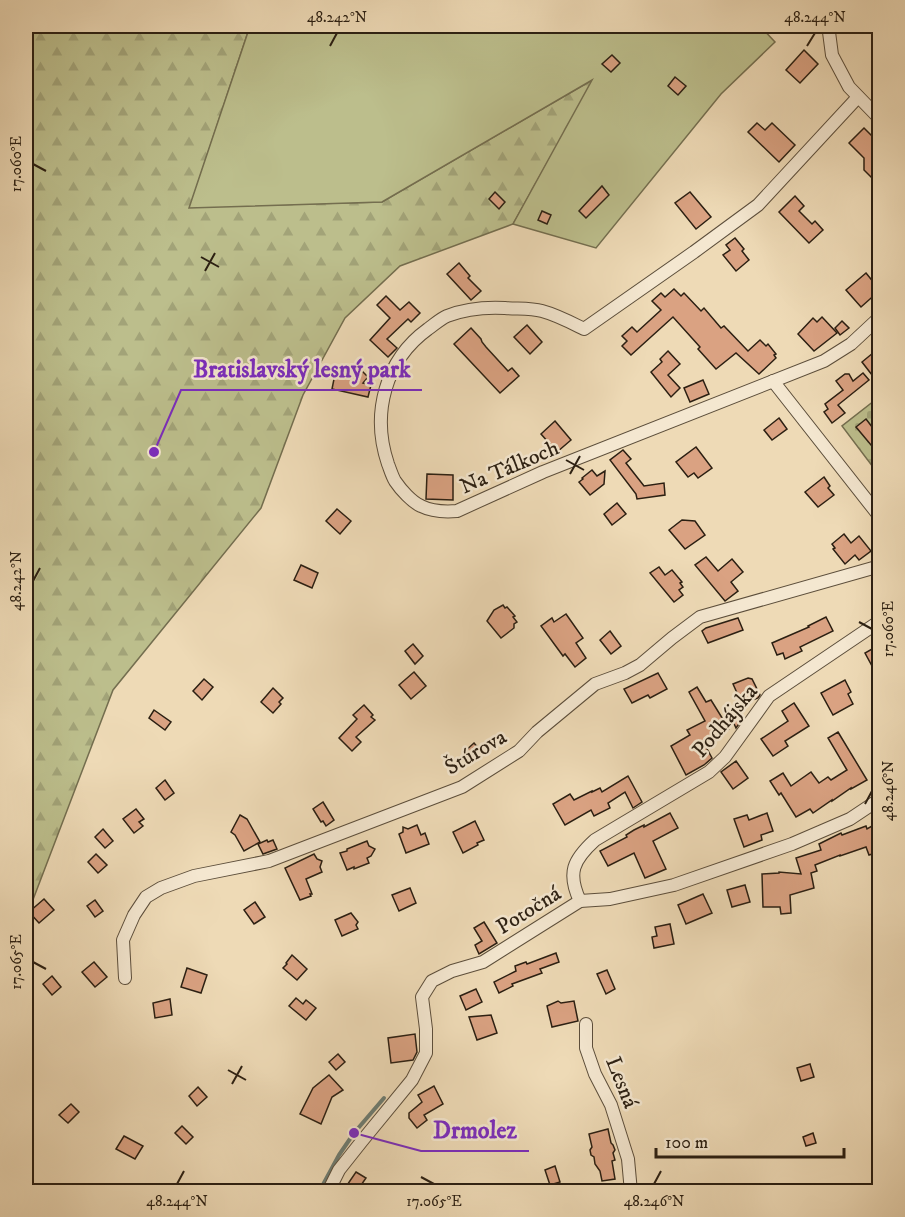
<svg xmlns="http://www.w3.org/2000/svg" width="905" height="1217" font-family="'IM FELL DW Pica',serif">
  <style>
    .forest { fill: url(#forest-firs); stroke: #746e4f; stroke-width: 1.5 }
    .cemetery { fill: url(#cemetery-stones); stroke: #746e4f; stroke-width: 1.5 }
    .garden { fill: #bcbe8c; stroke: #746e4f; stroke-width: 1.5 }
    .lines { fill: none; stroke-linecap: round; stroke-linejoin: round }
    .stream { stroke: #6d7c72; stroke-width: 4 }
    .building { fill: #daa282; stroke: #2b1f12; stroke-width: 1.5 }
    .minor-casing { stroke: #5c4e3b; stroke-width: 14 }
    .minor { stroke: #f4e7d0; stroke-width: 12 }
    .ticks { fill: none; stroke: #2b1f12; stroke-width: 2 }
    .labels { text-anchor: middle; stroke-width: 5; stroke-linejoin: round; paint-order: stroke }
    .street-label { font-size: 22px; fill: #2b1f12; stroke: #f4e7d0 }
    .leader { fill: none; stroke: #7b2cbf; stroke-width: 2 }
    .callout-dot { fill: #7b2cbf; stroke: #f4e7d0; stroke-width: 2 }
    .callout-label { font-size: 24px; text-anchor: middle; font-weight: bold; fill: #7b2cbf; stroke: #f4e7d0; stroke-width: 5; stroke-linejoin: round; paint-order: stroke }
    .neatline { fill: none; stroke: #2b1f12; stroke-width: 2 }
    .ticks-label { font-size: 15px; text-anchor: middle; fill: #2b1f12 }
  </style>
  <defs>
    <pattern id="forest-firs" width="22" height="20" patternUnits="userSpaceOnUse" patternTransform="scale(1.5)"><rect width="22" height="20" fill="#bcbe8c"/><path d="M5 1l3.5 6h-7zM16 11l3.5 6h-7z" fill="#a2a378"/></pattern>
    <pattern id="cemetery-stones" width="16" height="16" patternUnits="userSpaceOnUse" patternTransform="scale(1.5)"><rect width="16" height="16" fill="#bcbe8c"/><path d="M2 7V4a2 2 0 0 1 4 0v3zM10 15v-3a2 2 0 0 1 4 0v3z" fill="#a2a378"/></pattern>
  </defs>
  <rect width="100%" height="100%" fill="#eedab6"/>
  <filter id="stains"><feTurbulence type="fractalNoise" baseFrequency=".00333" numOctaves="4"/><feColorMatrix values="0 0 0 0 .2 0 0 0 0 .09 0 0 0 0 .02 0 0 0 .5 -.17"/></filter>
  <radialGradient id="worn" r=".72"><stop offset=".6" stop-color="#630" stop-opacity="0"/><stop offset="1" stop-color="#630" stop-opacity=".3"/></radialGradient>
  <!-- forest -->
  <path class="forest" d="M26 26H250L190 207 382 202 594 79 513 224 400 266 345 318 303 395 261 508 113 690 26 918Z"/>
  <!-- cemetery -->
  <path class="cemetery" d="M879 397V475L842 426Z"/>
  <!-- garden -->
  <path class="garden" d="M250 26H760L775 42 721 94 596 248 513 224 592 80 382 202 189 208Z"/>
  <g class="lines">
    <!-- stream -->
    <path class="stream" d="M319 1192 339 1155 354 1133 384 1098"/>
  </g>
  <!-- building -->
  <g class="building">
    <path d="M804 50 818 64 800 83 786 70Z"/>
    <path d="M612 55 620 63 611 72 602 64Z"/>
    <path d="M675 77 686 86 678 95 668 86Z"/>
    <path d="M757 123 765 130 772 123 795 145 779 162 748 132Z"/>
    <path d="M864 128 879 143V185L864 170V158L849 143Z"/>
    <path d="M602 186 609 195 586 218 579 211Z"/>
    <path d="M495 192 505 202 499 209 489 199Z"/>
    <path d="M690 192 711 217 696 229 675 203Z"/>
    <path d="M795 196 804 206 799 211 812 224 815 221 823 230 809 243 779 212Z"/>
    <path d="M542 211 551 215 547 224 538 220Z"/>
    <path d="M735 238 744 249 742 251 749 260 736 271 723 255 730 250 726 245Z"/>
    <path d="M459 263 470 276 468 278 481 291 471 300 447 274Z"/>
    <path d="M866 273 879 289V291L861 307 846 290Z"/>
    <path d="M674 289 681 296 684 293 701 311 704 308 721 328 724 326 748 351 760 340 766 346 768 344 776 354 774 355 776 358 759 374 736 353 716 369 698 349 700 347 673 317 631 355 622 346 627 341 622 336 632 327 637 332 661 310 652 301 661 293 665 297Z"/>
    <path d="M386 296 400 310 409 302 420 313 411 322 408 319 387 339 397 348 388 357 370 340 390 318 377 305Z"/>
    <path d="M822 317 837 333 814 351 798 334 813 318 817 322Z"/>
    <path d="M842 321 849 328 840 335 835 328Z"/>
    <path d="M527 325 542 342 530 354 514 337Z"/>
    <path d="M471 328 481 339 482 342 486 347 508 371 512 368 519 376 500 393 454 344Z"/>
    <path d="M879 348V384L862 362Z"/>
    <path d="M668 351 680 364 668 375 680 388 671 397 651 372 662 362 660 359Z"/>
    <path d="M359 368 368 377 363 383 371 385 368 397 332 389 335 374 351 377Z"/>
    <path d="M863 373 869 380 838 405 845 413 832 423 824 412 828 409 825 404 843 390 836 381 845 374H849L853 381Z"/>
    <path d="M703 380 709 394 690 402 684 388Z"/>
    <path d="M779 418 787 429 772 440 764 430Z"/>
    <path d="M866 419 879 436V438L871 445 856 427Z"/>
    <path d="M555 421 571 440 557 452 541 434Z"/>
    <path d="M696 447 712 468 698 478 694 473 688 477 676 462Z"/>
    <path d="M623 450 631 459 626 463 644 486 664 483 665 495 637 499 636 494 610 460Z"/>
    <path d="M592 470 597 476 605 471 604 484 590 495 579 482 583 479 582 478Z"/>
    <path d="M427 474 453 475V500L426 499Z"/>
    <path d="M824 477 830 486 828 488 834 495 818 507 805 492Z"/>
    <path d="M617 503 626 514 612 525 604 514Z"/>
    <path d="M337 509 351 521 340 534 326 521Z"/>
    <path d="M682 520 695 521 705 535 685 549 669 530Z"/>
    <path d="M844 534 851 543 859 536 871 551 859 560 855 555 845 564 833 549 835 548 832 544Z"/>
    <path d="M706 557 718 571 732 559 743 572 731 582 738 591 725 601 695 565Z"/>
    <path d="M301 565 318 573 312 588 294 580Z"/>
    <path d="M659 567 665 575 672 570 682 582 680 583 683 587 679 590 683 595 674 602 650 573Z"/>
    <path d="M503 605 505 608 507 607 515 616 513 617 517 622 514 624V628L501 638 487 621 494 610Z"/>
    <path d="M566 614 583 638 576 643 586 658 575 667 565 654 563 656 541 626 552 618 554 622Z"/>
    <path d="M826 617 833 631 800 647 802 651 785 659 783 653 777 655 772 643 809 627 808 626Z"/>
    <path d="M738 618 743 630 708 643 702 631 706 628Z"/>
    <path d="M610 631 621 646 611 654 600 640Z"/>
    <path d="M413 644 423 656 415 664 405 651Z"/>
    <path d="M879 645V679L865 653Z"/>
    <path d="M414 672 426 686 411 699 399 685Z"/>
    <path d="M658 673 667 689 650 698 648 695 632 703 624 689Z"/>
    <path d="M748 678 752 679 760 695 758 698 742 704 733 684Z"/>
    <path d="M204 679 213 687 202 700 193 691Z"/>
    <path d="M845 680 851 692 848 694 853 704 833 715 821 693Z"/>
    <path d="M697 687 706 702 711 700 729 729 707 741 709 743 705 745 712 758 704 765 686 775 671 746 690 735 687 730 705 721 689 692Z"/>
    <path d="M273 688 283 698 279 702 281 704 273 713 261 702Z"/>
    <path d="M794 703 809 726 785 741 788 746 773 756 761 739 788 721 782 711Z"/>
    <path d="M364 705 373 715 371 717 375 720 356 737 361 742 352 751 339 738 357 719 353 715Z"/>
    <path d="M154 710 171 722 165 730 149 718Z"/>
    <path d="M740 711 743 718 736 728 731 717Z"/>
    <path d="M838 732 867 780 851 789V788L832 801V800L813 813 810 809 796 817 781 793 779 795 770 781 783 773 791 786 811 772 819 783 828 777 831 780 847 770 828 738Z"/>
    <path d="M474 743 483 754 475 761 473 759 470 762 463 753Z"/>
    <path d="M736 761 748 778 733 789 721 772Z"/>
    <path d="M628 776 642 802 633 808 625 792 608 803 610 808 594 816 591 810 565 825 553 804 570 794 574 800 592 791V792L600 788 602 792Z"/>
    <path d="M165 780 174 793 165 800 156 788Z"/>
    <path d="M323 802 334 820 326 826 323 821 321 822 313 809Z"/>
    <path d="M136 809 144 819 139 822 143 826 134 833 123 819Z"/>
    <path d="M670 813 678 828 653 841 666 869 645 878 634 853 608 866 600 851 627 837 626 835 634 830 644 825V827Z"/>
    <path d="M767 813 773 831 761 835 762 840 744 847 734 819 747 815 749 820Z"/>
    <path d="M240 815 247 819 260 842 244 851 235 835 231 832Z"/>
    <path d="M475 821 484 840 477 843 478 845 463 853 453 832Z"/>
    <path d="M879 822V852L869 855 866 847 840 856V855L815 865 817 871 811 873 814 888 790 895 791 913 781 914 780 907H763L762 874 779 873V872L801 874 796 858 821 850 819 844 841 833 842 835 866 826 867 829Z"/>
    <path d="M417 825 421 835 425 833 429 844 406 853 399 834 403 832V827L408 829Z"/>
    <path d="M103 829 113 841 105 848 95 837Z"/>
    <path d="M267 840 268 842 273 840 277 849 263 854 258 844Z"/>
    <path d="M367 841 369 846 375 849 371 856 367 858 369 863 354 869V867L347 870 340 853 347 851V849Z"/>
    <path d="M96 854 107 865 98 873 88 862Z"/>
    <path d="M314 854 317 859 322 861 320 867 322 872 306 879 312 894H310L311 896 300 900 285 868Z"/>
    <path d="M745 885 750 902 732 907 727 890Z"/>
    <path d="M410 888 416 903 399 911 392 895Z"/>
    <path d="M703 894 712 913 686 924 678 905Z"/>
    <path d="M44 899 54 910 39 923 29 912Z"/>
    <path d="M95 900 103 911 95 917 87 906Z"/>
    <path d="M255 902 265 917 254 924 244 910Z"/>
    <path d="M351 913 358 922 356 925 358 929 342 936 335 920Z"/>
    <path d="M484 922 497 943 479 954 475 945 482 941 474 928Z"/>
    <path d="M670 924 674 944 654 948 652 937 657 936 655 927Z"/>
    <path d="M556 953 559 962 540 969 542 973 512 984 513 986 499 993 494 982 516 971 515 966 526 962 527 964Z"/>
    <path d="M292 955 307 969 297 980 283 968 287 964 286 963Z"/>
    <path d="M94 962 107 977 95 987 82 972Z"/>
    <path d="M187 968 207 975 201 993 181 987Z"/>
    <path d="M607 970 615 989 606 994 597 974Z"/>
    <path d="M52 976 61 987 52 995 43 984Z"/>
    <path d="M476 989 482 1002 466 1010 460 996Z"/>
    <path d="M296 998 303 1004 306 1000 316 1008 306 1020 289 1006Z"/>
    <path d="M170 999 172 1015 155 1018 153 1003Z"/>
    <path d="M558 1001 561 1003 574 1001 578 1021 552 1027 547 1006Z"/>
    <path d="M491 1015 497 1033 477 1040 469 1017Z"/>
    <path d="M415 1034 417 1052 413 1060 391 1063 388 1038Z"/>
    <path d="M338 1054 345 1062 336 1070 329 1062Z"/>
    <path d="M810 1064 814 1077 801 1081 797 1068Z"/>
    <path d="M329 1075 343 1090 332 1097 321 1124 300 1114 313 1088Z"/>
    <path d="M434 1086 443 1104 424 1115 427 1120 417 1128 409 1118V1113L422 1102 418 1095Z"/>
    <path d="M198 1087 207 1097 197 1106 189 1096Z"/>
    <path d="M71 1104 79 1112 68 1123 59 1115Z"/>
    <path d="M182 1126 193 1137 186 1144 175 1133Z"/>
    <path d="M608 1129 611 1143 613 1145 615 1150 613 1153 615 1160 612 1161 615 1179 602 1181 600 1171 595 1164 594 1157 591 1155 590 1150 592 1147 589 1134Z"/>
    <path d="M813 1133 816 1143 806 1146 803 1137Z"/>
    <path d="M124 1136 143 1146 135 1159 116 1149Z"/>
    <path d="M555 1166 560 1182 550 1185 545 1170Z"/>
    <path d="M356 1172 366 1178 357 1191H343Z"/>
  </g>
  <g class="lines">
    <defs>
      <g id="minor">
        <path d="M829 32 832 55 849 87 880 119"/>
        <path d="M858 97 758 205 694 252 584 329C570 322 557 315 542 311 531 308 517 309 505 308 486 307 465 309 447 316 440 319 434 325 428 329 385 360 371 414 388 464 390 469 392 476 395 481 401 490 412 502 421 506 433 512 445 512 457 511L543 472 824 361 851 344 880 317"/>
        <path d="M773 381 880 517"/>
        <path d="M580 901C567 873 573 860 595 840L709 772 725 757 769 696 880 621"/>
        <path d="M125 978 123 940 134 915 146 897 161 888 194 876 269 861 462 787 519 751 537 732 595 684 625 673 640 665 672 638 700 617 880 566"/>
        <path d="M586 1024V1048L595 1074 611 1105 628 1159 631 1192"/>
        <path d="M328 1192 339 1170 362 1141 412 1080 426 1053V1029L422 997 432 981 452 971 483 962 580 901 610 899 674 885 792 844 850 819 880 799"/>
      </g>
    </defs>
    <!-- minor casing -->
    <use href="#minor" class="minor-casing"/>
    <!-- minor -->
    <use href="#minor" class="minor"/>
  </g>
  <!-- ticks -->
  <path class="ticks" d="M330 46 337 33M807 46 815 33M33 164 46 171M201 257 219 267M205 271 215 253M566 460 584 470M570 474 580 456M33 581 40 568M859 622 872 629M865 804 872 791M33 962 46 969M228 1070 246 1080M232 1084 242 1066M421 1177 434 1184M177 1184 184 1171M654 1184 661 1171"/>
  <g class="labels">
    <!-- street labels -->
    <g class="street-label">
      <text transform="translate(509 466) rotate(-23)" y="8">Na Tálkoch</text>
      <text transform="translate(724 720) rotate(-50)" y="8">Podhájska</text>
      <text transform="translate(475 751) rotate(-31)" y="8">Štúrova</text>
      <text transform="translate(528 909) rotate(-32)" y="8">Potočná</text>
      <text transform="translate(623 1082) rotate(68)" y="8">Lesná</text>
    </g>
  </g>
  <!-- callouts -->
  <path class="leader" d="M154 452L181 390H422M354 1133L421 1151H529"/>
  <g class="callout-dot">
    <circle cx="154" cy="452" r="6"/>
    <circle cx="354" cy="1133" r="6"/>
  </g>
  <g class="callout-label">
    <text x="302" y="377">Bratislavský lesný park</text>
    <text x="475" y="1138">Drmolez</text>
  </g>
  <!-- margin -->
  <rect width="905" height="1217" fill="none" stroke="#eedab6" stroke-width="66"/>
  <!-- scale -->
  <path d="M656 1148v9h188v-9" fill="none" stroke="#2b1f12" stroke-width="3"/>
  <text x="665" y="1148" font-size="18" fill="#2b1f12" stroke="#f4e7d0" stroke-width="4.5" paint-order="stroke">100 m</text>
  <rect x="33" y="33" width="839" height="1151" class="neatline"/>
  <g class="ticks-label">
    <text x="337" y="22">48.242°N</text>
    <text x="815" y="22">48.244°N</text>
    <text transform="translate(16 164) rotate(-90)" y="5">17.060°E</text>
    <text transform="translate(16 581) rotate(-90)" y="5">48.242°N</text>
    <text transform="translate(888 629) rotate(-90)" y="5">17.060°E</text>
    <text transform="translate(888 791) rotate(-90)" y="5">48.246°N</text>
    <text transform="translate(16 962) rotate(-90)" y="5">17.065°E</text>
    <text x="177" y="1206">48.244°N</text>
    <text x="434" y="1206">17.065°E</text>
    <text x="654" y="1206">48.246°N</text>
  </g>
  <rect width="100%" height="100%" filter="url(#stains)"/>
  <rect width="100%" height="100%" fill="url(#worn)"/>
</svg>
